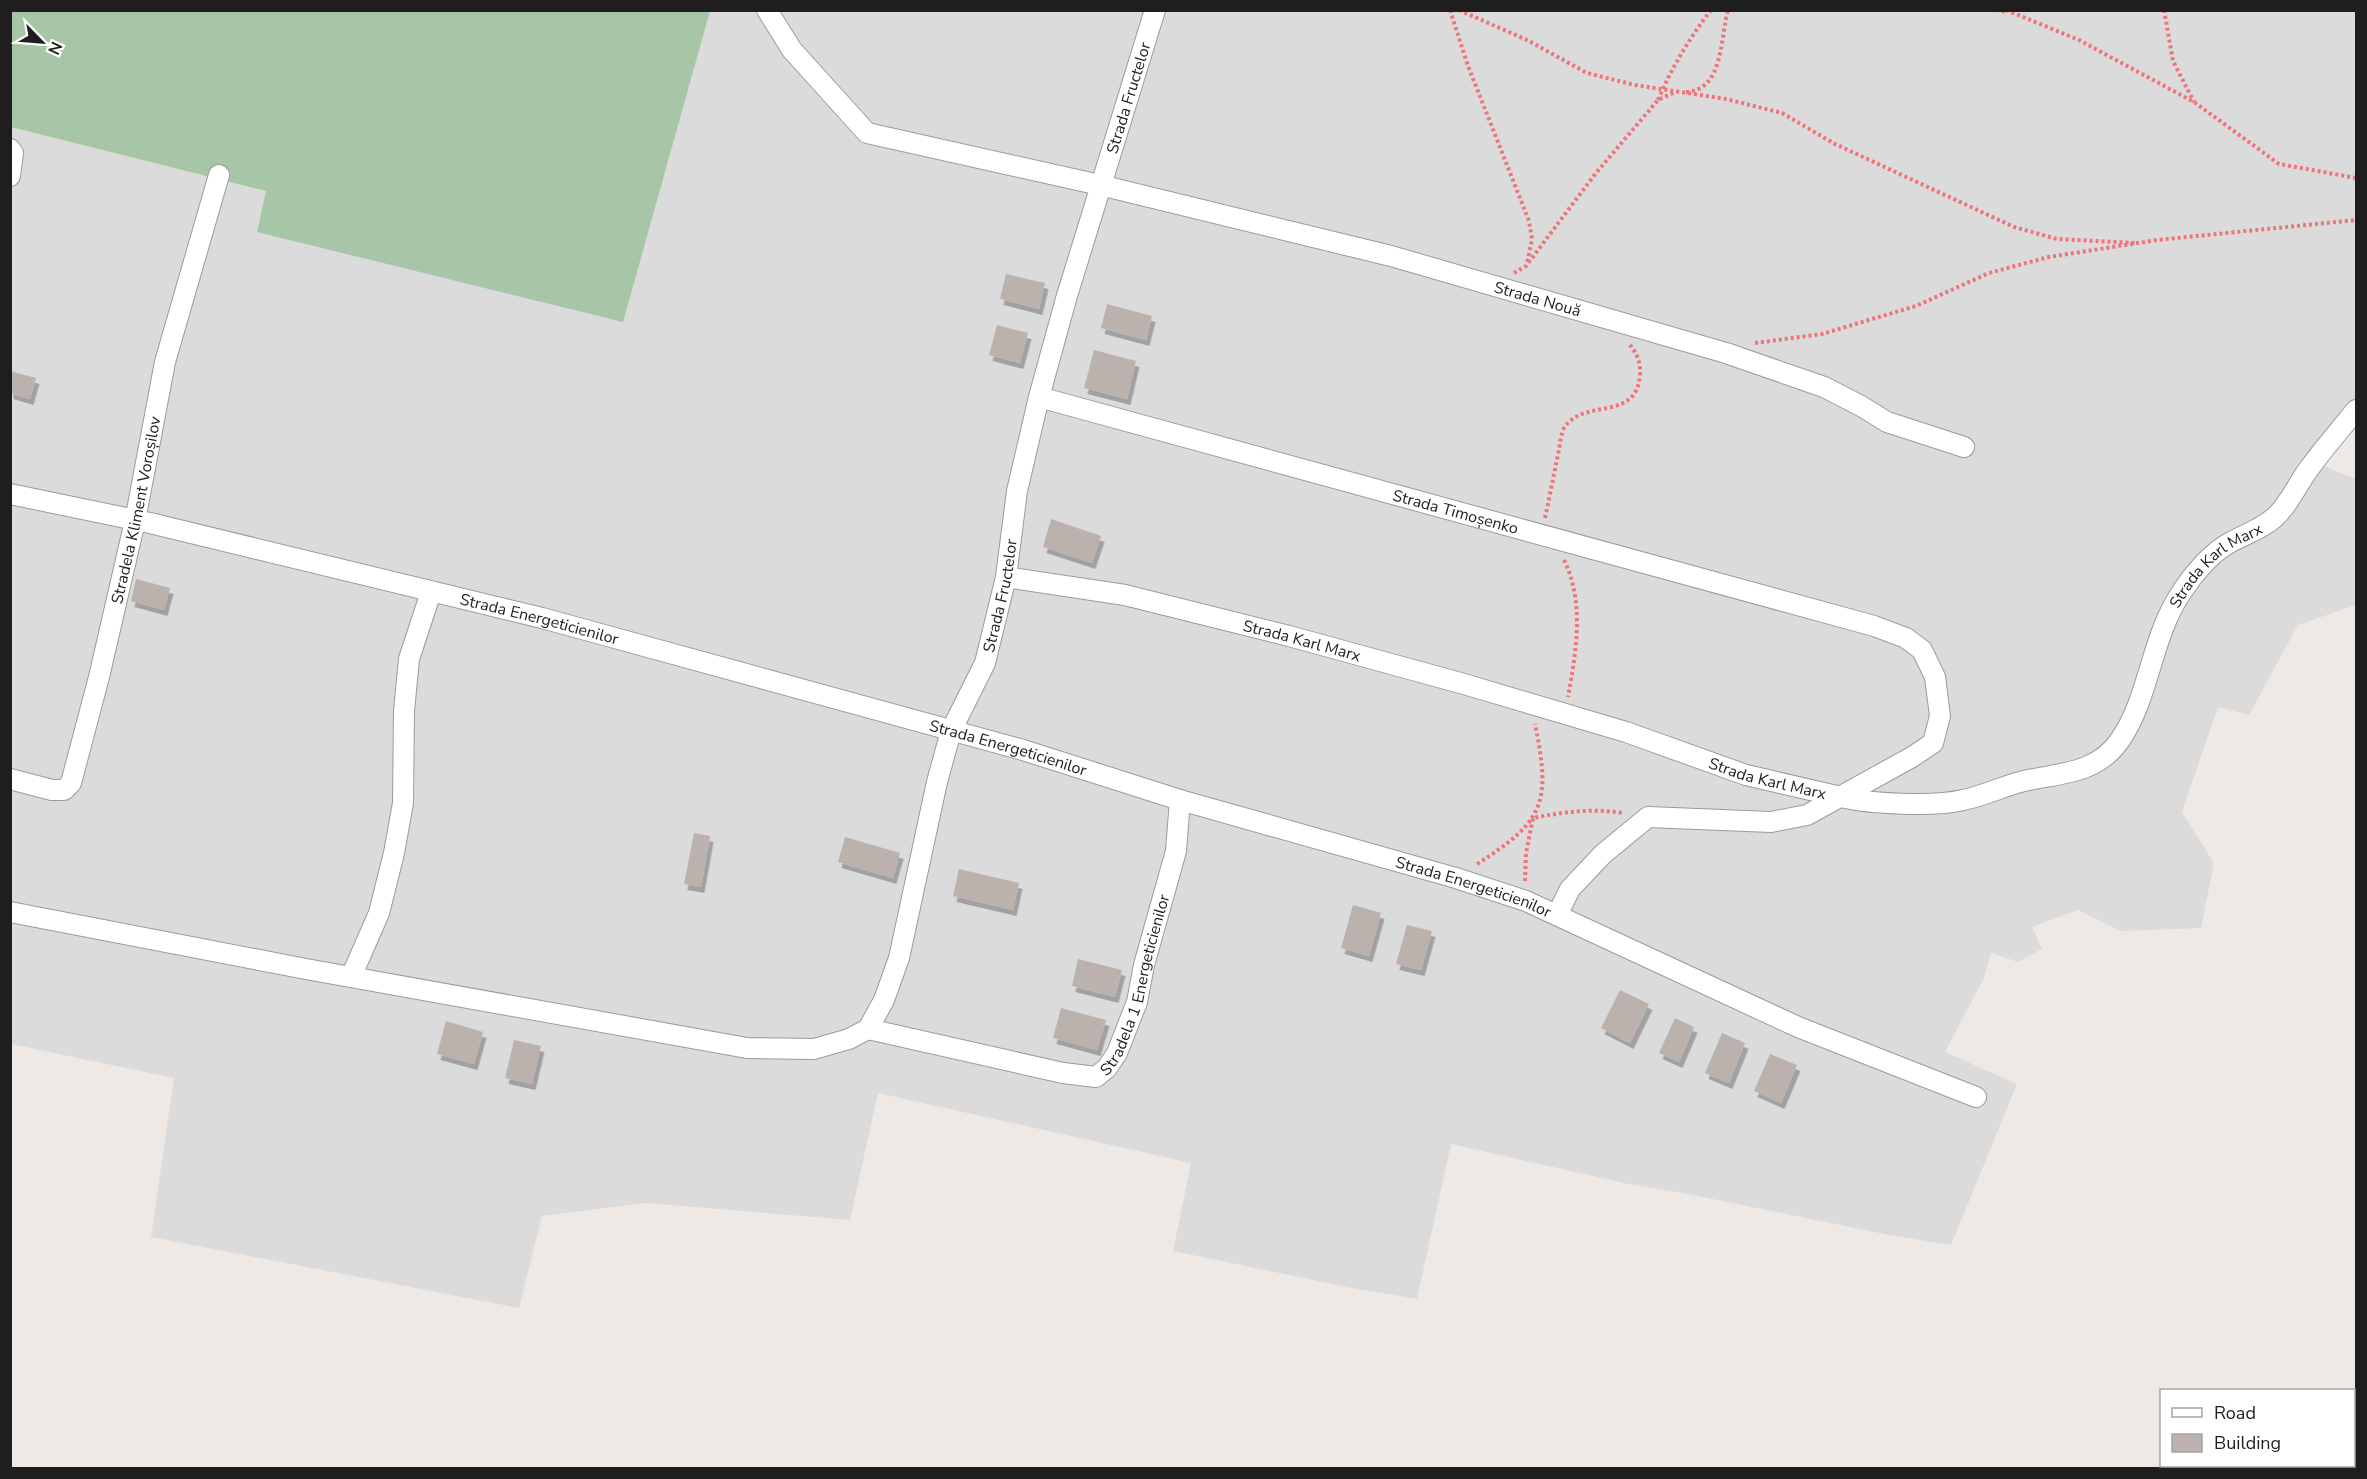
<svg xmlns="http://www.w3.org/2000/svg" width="2367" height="1479" font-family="'Nunito Sans',sans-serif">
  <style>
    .residential { fill: #dcdbdb }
    .cemetery { fill: #a7c5a7 }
    .building { fill: #bbb2ae; filter: url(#shadow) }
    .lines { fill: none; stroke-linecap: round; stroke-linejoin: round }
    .minor-casing { stroke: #9b9b9b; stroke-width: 22 }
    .path { stroke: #ef747a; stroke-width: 4; stroke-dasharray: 3 3; stroke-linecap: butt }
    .minor { stroke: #fff; stroke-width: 20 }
    .labels { text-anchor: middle; stroke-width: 5; stroke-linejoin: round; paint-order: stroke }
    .street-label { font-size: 16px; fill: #1e1e1e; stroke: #fff }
  </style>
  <defs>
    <filter id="shadow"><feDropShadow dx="3.5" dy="6" stdDeviation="0" flood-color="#0004"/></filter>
  </defs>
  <rect width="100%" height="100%" fill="#eee9e4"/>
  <!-- residential -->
  <path class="residential" d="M11 11H2356V422L2324 466 2356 479V605L2298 625 2249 715 2218 707 2182 812 2214 863 2201 928 2121 931 2078 910 2032 927 2042 949 2018 962 1991 953 1984 978 1945 1052 2017 1084 1951 1245 1889 1235 1683 1193 1633 1185 1451 1144 1417 1299 1347 1287 1173 1251 1191 1163 878 1093 850 1220 646 1203 542 1216 519 1308 151 1237 174 1078 11 1044Z"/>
  <!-- cemetery -->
  <path class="cemetery" d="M10 11H710L623 322 257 232 266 191 11 127Z"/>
  <!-- building -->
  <g class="building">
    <path d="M1006 274 1045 283 1039 309 1000 299Z"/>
    <path d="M1107 304 1152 316 1146 340 1101 328Z"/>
    <path d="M997 325 1028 333 1020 363 989 355Z"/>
    <path d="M1094 350 1136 361 1127 399 1084 388Z"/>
    <path d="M10 371 36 378 30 399 10 393Z"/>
    <path d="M1051 519 1101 536 1092 563 1043 547Z"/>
    <path d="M136 579 170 588 164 610 131 601Z"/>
    <path d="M694 833 710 836 701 887 684 884Z"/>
    <path d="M845 837 900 853 893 878 838 862Z"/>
    <path d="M959 869 1019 883 1013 910 953 896Z"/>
    <path d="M1353 905 1381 913 1369 956 1341 948Z"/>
    <path d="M1407 925 1432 931 1421 970 1396 964Z"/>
    <path d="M1078 959 1122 970 1115 997 1072 986Z"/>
    <path d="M1620 990 1649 1004 1630 1043 1601 1028Z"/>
    <path d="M1061 1008 1106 1020 1097 1050 1053 1038Z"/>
    <path d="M1675 1018 1694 1027 1679 1062 1659 1053Z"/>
    <path d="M446 1021 483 1032 474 1064 437 1054Z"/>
    <path d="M1722 1033 1745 1043 1729 1083 1705 1073Z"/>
    <path d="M514 1040 541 1046 532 1084 505 1078Z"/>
    <path d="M1770 1054 1797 1065 1781 1103 1754 1091Z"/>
  </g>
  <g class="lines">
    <defs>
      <g id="minor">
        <path id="s1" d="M767 10 792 50 867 133 1100 185 1391 256 1726 353 1824 387 1861 406 1887 422 1964 447"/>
        <path d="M10 149 13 153 10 176"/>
        <path id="s2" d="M1039 397 1874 626 1906 638 1922 650 1935 677 1940 716 1933 743 1912 757 1807 815 1771 822 1648 817 1603 854 1570 889 1557 915"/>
        <path id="s3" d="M10 494 150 523 542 618 1023 750 1180 800 1456 878 1526 901 1798 1027 1976 1097"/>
        <path id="s4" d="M1006 577 1125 595 1289 636 1464 684 1626 732 1746 775 1841 797C1870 804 1935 807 1963 800 1984 796 2003 786 2024 781 2060 773 2097 774 2120 740 2150 697 2151 635 2183 590 2194 573 2212 552 2231 542 2246 534 2261 529 2274 518 2288 506 2297 485 2308 470 2323 449 2340 430 2356 410"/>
        <path id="s5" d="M10 779 52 790H64L71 783 99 677 135 521 165 362 219 175"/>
        <path id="s6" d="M10 912 306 969 747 1048 814 1049 849 1039 868 1029 884 1000 899 958 937 782 951 731 985 663 1006 577 1017 491 1039 397 1066 299 1155 10"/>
        <path d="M351 977 379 913 394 853 403 803 404 711 409 659 431 592"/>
        <path id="s7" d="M868 1029 1063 1073 1096 1077 1107 1068 1117 1053 1137 1002 1144 965 1176 851 1180 800"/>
      </g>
    </defs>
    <!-- minor casing -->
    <use href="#minor" class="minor-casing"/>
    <!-- path -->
    <g class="path">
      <path d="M1450 10 1468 66 1529 221 1532 239 1527 264"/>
      <path d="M1459 10 1527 40 1587 73 1635 85 1726 99 1782 113 1835 144 2014 227 2057 239 2136 243"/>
      <path d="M1996 10 2007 12"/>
      <path d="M2006 10 2079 40 2194 102 2279 164 2356 178"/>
      <path d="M2164 10 2173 61 2194 102"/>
      <path d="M1686 92C1724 90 1720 38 1728 10"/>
      <path d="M1658 100C1672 67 1689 39 1711 10"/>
      <path d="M1514 273 1526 266 1596 173 1658 100 1675 92"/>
      <path d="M1755 343 1822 334 1916 306 1989 273 2049 257 2157 240 2356 220"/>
      <path d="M1545 518C1550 495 1554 473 1559 450 1560 444 1561 433 1564 428 1584 397 1636 423 1640 375 1641 364 1637 353 1630 345"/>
      <path d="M1564 560C1585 603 1576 652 1568 697"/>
      <path d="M1477 864C1545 821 1551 802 1535 724"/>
      <path d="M1525 881 1526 853 1533 818C1564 812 1592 808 1623 813"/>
    </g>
    <!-- minor -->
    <use href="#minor" class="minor"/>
  </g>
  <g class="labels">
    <!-- street labels -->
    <g class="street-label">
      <text dy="6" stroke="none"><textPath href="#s6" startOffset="1845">Strada Fructelor</textPath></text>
      <text dy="6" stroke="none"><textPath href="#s1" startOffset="850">Strada Nouă</textPath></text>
      <text dy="6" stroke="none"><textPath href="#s5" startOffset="346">Stradela Kliment Voroșilov</textPath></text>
      <text dy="6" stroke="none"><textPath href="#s2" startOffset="432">Strada Timoșenko</textPath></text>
      <text dy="6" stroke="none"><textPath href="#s4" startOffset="1364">Strada Karl Marx</textPath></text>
      <text dy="6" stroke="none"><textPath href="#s6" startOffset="1330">Strada Fructelor</textPath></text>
      <text dy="6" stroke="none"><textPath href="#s3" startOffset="544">Strada Energeticienilor</textPath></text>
      <text dy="6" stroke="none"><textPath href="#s4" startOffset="303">Strada Karl Marx</textPath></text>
      <text dy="6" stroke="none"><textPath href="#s3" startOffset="1030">Strada Energeticienilor</textPath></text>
      <text dy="6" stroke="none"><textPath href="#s4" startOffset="789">Strada Karl Marx</textPath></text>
      <text dy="6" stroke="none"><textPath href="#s3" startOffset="1516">Strada Energeticienilor</textPath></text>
      <text dy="6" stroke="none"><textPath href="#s7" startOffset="336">Stradela 1 Energeticienilor</textPath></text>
    </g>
  </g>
  <!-- border -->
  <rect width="2367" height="1479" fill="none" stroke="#1e1e1e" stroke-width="24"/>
  <!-- legend -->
  <rect x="2160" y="1389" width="195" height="78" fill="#ffffff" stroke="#a5a5a5" stroke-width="1.5"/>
  <rect x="2172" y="1408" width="30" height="9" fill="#ffffff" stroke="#a5a5a5" stroke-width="1.5"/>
  <text x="2214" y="1419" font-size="18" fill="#1e1e1e">Road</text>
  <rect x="2172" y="1434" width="30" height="18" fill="#bbb2ae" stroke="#a5a5a5" stroke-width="1.5"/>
  <text x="2214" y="1449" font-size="18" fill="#1e1e1e">Building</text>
  <!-- north arrow -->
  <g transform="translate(42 42) rotate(115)" stroke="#ffffff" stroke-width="4.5" paint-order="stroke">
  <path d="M0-4.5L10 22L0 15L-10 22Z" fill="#1e1e1e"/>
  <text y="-9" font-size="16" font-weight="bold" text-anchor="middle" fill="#1e1e1e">N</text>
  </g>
</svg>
